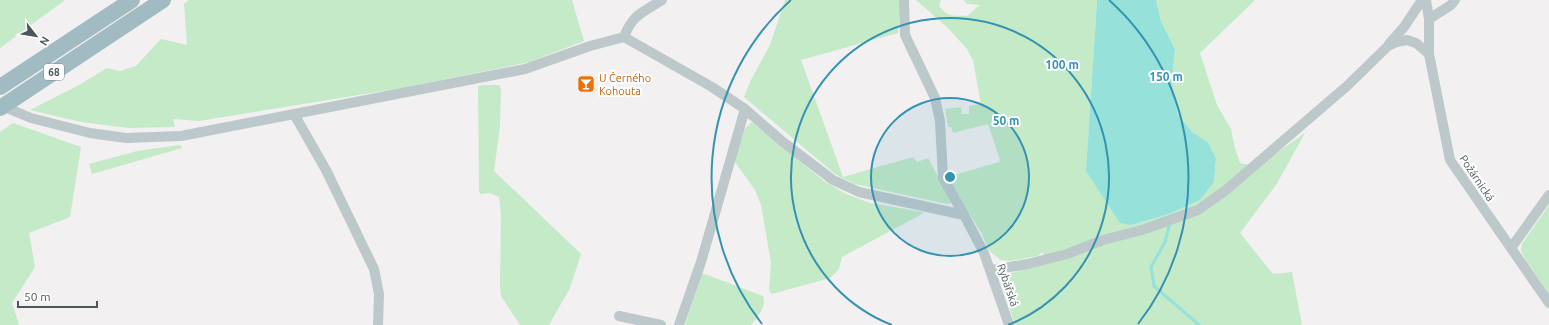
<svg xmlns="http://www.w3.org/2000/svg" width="1549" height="325" font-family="Ubuntu,sans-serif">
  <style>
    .green { fill: #c4eac7 }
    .water { fill: #96e2db }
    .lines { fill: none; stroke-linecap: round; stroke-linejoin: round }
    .stream { stroke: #96e2db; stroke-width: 3 }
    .minor { stroke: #bdc8cb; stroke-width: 10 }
    .trunk { stroke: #a0bcc2; stroke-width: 16 }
    .ring { fill: none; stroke: #3592b1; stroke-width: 2 }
    .labels { text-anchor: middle; stroke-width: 4; stroke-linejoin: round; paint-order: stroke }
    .shield { fill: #fff; stroke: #808a8c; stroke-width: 1 }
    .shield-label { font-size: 10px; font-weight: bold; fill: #4a585b }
    .food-label { font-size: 11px; fill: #c56008; stroke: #fff; text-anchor: start }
    .street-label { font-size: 11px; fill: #4a585b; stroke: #fff }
    .centre { fill: #3592b1; stroke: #fff; stroke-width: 2 }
    .ring-label { font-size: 12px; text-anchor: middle; font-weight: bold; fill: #3592b1; stroke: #fff; stroke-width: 4; stroke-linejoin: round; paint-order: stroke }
  </style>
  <rect width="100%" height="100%" fill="#f2f0f1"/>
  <!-- green -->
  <g class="green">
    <path d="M0 0H65L0 48Z"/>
    <path d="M189 0H572L584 41 529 62 402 88 199 121 173 119 175 127 128 128 81 122 30 110 81 84 107 68 120 71 136 66 161 39 187 45 184 4Z"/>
    <path d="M785 0H901L898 33 801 60 843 177 913 157 917 162 928 158 952 203 948 204 942 203 855 184 840 177 834 173 744 97 751 80 770 45Z"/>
    <path d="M916 0H941L939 6C948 18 954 15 967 16L980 5 967 4 964 0H1097L1086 171 1131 225 1169 214 1200 200 1214 182 1216 158 1208 142 1192 132 1178 115 1172 82 1175 49 1161 21 1156 0H1255L1200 53 1217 105 1231 129 1235 148 1240 163 1257 167 1305 133 1276 185 1240 233 1273 274 1292 272 1302 325H1015L999 276 1051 263 1042 252 1038 256 1010 261 1001 260 994 255 988 249 982 234 950 183 951 176 999 162 1000 160 988 124 953 133 951 127H948L945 109 961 107 962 114H969V106L981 104 973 60 967 49 948 28Z"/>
    <path d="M484 85H499L501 89 500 126 494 171 581 254 570 288 549 325H520L501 296 500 284 501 216 499 197 490 193 481 194 479 192 478 86Z"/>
    <path d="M752 122 824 181 846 194 870 203 923 212 922 214 842 257 839 269 830 278 772 294 769 291 771 263 761 205 755 190 735 162C739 149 740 129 752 122Z"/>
    <path d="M13 123 81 147 70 217 29 233 35 267 12 303 19 325H0V132Z"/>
    <path d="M180 145 182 148 92 174 89 164 137 151Z"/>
    <path d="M1549 205V294L1524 257 1521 250 1522 244Z"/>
    <path d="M702 273 763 296C767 307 757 317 751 325H685Z"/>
  </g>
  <!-- water -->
  <path class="water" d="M1097 0H1156L1161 21 1175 49 1172 82 1178 115 1192 132 1208 142 1216 158 1214 182 1200 200 1169 214 1131 225 1120 223 1086 171Z"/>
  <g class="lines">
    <!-- stream -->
    <path class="stream" d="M1170 223 1165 242 1151 267 1154 286 1199 325"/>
    <!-- minor -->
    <g class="minor">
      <path d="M904 0 905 35 935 98 940 121 943 178 964 215"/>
      <path d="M1426 0 1429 19V54L1450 160 1549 303"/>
      <path d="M1429 19 1451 5 1455 0"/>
      <path d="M624 37C633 14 642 13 662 0"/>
      <path d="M1389 44 1404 27 1422 0"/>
      <path d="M0 105 31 118 90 133 126 138 181 136 525 69 590 46 624 37 712 87 745 109 783 142 833 180 859 192 964 215 984 253 1009 325"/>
      <path d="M294 114 326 170 374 269 379 294 378 325"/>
      <path d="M1511 248 1549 195"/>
      <path d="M991 270 1028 264 1067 254 1103 240 1142 230 1198 210 1226 190 1347 86 1388 46 1397 42 1407 40 1416 43 1429 54"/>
      <path d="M619 316 661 325"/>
      <path d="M679 325 701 262 745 109"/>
    </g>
    <!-- trunk -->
    <g class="trunk">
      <path d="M0 87 132 0"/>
      <path d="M0 108 163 0"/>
    </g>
  </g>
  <!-- distance rings -->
  <circle cx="950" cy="177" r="79" fill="#3592b1" fill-opacity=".12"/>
  <g class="ring">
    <circle cx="950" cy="177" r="79"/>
    <path d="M892 325A159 159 0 1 1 1008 325"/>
    <path d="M762 324A238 238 0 0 1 791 0M1109 0A238 238 0 0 1 1138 324"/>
  </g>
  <!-- icons -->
  <defs>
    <symbol id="bar-square" viewBox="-11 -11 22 22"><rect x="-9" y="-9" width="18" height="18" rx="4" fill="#e8710a" stroke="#fff"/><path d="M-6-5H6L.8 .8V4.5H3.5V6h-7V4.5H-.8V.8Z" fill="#fff"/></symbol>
  </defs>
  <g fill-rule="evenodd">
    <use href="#bar-square" x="576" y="74" width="20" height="20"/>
  </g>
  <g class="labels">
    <!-- shield labels -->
    <rect class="shield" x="44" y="64" width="20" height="16" rx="3"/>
    <g class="shield-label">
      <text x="54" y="76">68</text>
    </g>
    <!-- food labels -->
    <g class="food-label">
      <text x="599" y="82">U Černého<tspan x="599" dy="13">Kohouta</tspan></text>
    </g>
    <!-- street labels -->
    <g class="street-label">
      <text transform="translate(1477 178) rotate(56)" y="4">Požárnická</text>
      <text transform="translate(1008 285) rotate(71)" y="4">Rybářská</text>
    </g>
  </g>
  <circle cx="950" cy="177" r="6" class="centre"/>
  <g class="ring-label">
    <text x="1062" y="69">100 m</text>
    <text x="1166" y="81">150 m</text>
    <text x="1006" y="125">50 m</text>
  </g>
  <!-- north arrow -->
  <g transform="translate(36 36) rotate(121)" stroke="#ffffff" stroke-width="3" paint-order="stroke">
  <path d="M0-3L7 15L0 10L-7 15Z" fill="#4a585b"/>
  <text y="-6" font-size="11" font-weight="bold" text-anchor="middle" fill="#4a585b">N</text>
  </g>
  <!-- scale -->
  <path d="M18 301v6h79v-6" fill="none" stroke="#4a585b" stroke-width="2"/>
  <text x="24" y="301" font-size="12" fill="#4a585b" stroke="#ffffff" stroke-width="3" paint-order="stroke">50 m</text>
</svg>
